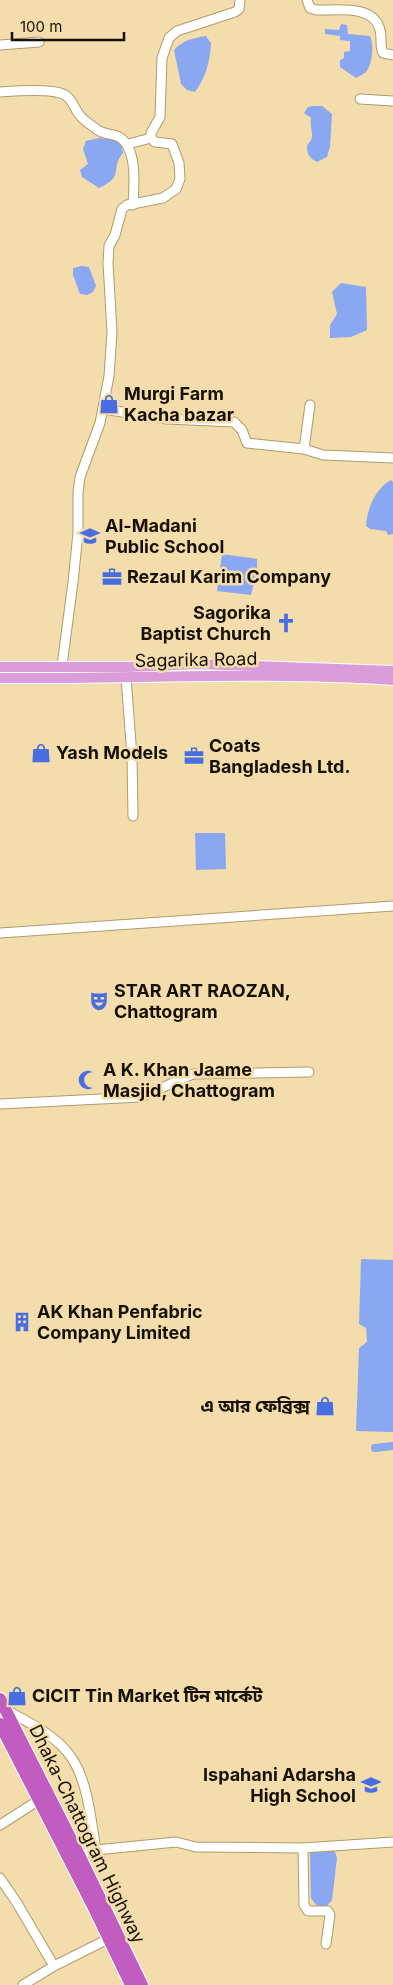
<svg xmlns="http://www.w3.org/2000/svg" width="393" height="1985" font-family="Inter,'Noto Sans Bengali',sans-serif">
  <style>
    .water { fill: #8aa7f1 }
    .lines { fill: none; stroke-linecap: round; stroke-linejoin: round }
    .canal { stroke: #8aa7f1; stroke-width: 8 }
    .minor-casing { stroke: #af9b6c; stroke-width: 11 }
    .major-casing { stroke: #fff; stroke-width: 12 }
    .highway-casing { stroke: #fff; stroke-width: 14 }
    .minor { stroke: #fff; stroke-width: 9 }
    .major { stroke: #da9dda; stroke-width: 10 }
    .highway { stroke: #c15cc1; stroke-width: 12 }
    .labels { text-anchor: middle; stroke-width: 5; stroke-linejoin: round; paint-order: stroke }
    .poi-label { font-size: 18px; font-weight: bold; fill: #170f01; stroke: #f3ddac; text-anchor: start }
    .street-label { font-size: 18px; fill: #170f01; stroke: #f3ddac }
  </style>
  <rect width="100%" height="100%" fill="#f3ddac"/>
  <!-- water -->
  <g class="water">
    <path d="M341 24 347 25 348 34 370 36C374 45 373 63 366 72 364 74 359 76 356 78L340 67V60L344 58V52L350 51V41L340 40V36L325 34V29L339 30Z"/>
    <path d="M206 36 211 43C210 61 206 77 195 92L187 90 181 84 174 50C183 40 193 38 206 36Z"/>
    <path d="M312 106H322L332 114 330 147 327 157 317 162C309 158 307 154 307 145 317 137 309 130 311 118L304 113 308 107Z"/>
    <path d="M99 138 111 139 121 143 123 153C109 170 126 175 99 188L82 177 80 170 88 164 83 149 86 141Z"/>
    <path d="M82 266 89 267 96 286 93 292 87 295 80 294 73 275V268Z"/>
    <path d="M341 283 366 287 367 330 351 337 330 338V325L337 314 332 292Z"/>
    <path d="M391 480 393 482V534L388 535 386 531 370 529 366 526C367 509 375 489 391 480Z"/>
    <path d="M222 554 257 559V572L251 595 217 591Z"/>
    <path d="M195 833H225L226 869 196 870Z"/>
    <path d="M361 1259 393 1260V1432L356 1431 359 1348 367 1342 366 1328 359 1324Z"/>
    <path d="M327 1849 335 1852 337 1858 332 1900 325 1908 316 1905 311 1898 310 1854 313 1850Z"/>
  </g>
  <g class="lines">
    <!-- canal -->
    <path class="canal" d="M375 1448 393 1446"/>
    <defs>
      <g id="minor">
        <path d="M307 0 310 8 316 10C334 11 371 4 379 27 383 36 379 45 383 53L393 55"/>
        <path d="M0 45 39 42"/>
        <path d="M0 92C15 91 53 88 65 95 72 99 74 107 78 113 82 119 89 124 95 128 102 135 112 133 119 137 138 148 134 187 133 205"/>
        <path d="M360 99 393 101"/>
        <path d="M151 138V133L160 117 162 58 169 38 177 31 235 12 239 9 240 0"/>
        <path d="M103 409 167 419 234 422 242 430 247 443 304 449 310 405"/>
        <path d="M304 449 323 455 393 458"/>
        <path d="M61 673 73 582 78 533V492L80 477 100 423 109 376 112 332 108 263 109 246 115 235 122 209 127 205 163 198 176 189 180 179 179 163 172 144 155 142 151 138 128 144"/>
        <path d="M126 677 132 756 133 816"/>
        <path d="M0 933 393 906"/>
        <path d="M0 1104 141 1097 193 1074 309 1072"/>
        <path d="M6 1710C28 1722 57 1736 71 1757 88 1781 91 1821 96 1850"/>
        <path d="M0 1825 39 1800"/>
        <path d="M303 1848 304 1905 308 1911H328L330 1915 326 1944"/>
        <path d="M79 1855 96 1850 176 1842 196 1847 303 1848 393 1842"/>
        <path d="M0 1878 17 1903 54 1966"/>
        <path d="M23 1985 54 1966 114 1936"/>
      </g>
      <g id="major">
        <path d="M0 667H127L197 664 393 671"/>
        <path d="M0 678C131 679 262 671 393 680"/>
      </g>
      <g id="highway">
        <path d="M0 1699 79 1855 142 1985"/>
        <path d="M0 1724 93 1906 131 1985"/>
      </g>
    </defs>
    <!-- minor casing -->
    <use href="#minor" class="minor-casing"/>
    <!-- major casing -->
    <use href="#major" class="major-casing"/>
    <!-- highway casing -->
    <use href="#highway" class="highway-casing"/>
    <!-- minor -->
    <use href="#minor" class="minor"/>
    <!-- major -->
    <use href="#major" class="major"/>
    <!-- highway -->
    <use href="#highway" class="highway"/>
  </g>
  <!-- icons -->
  <defs>
    <symbol id="shop-bare" viewBox="-9 -9 18 18"><path d="M-5-2.5h2.3a2.7 3.5 0 0 1 5.4 0H5L5.5 6h-11ZM-1.5-2.5h3a1.5 2.3 0 0 0-3 0Z" fill="#496ee1" stroke="#f3ddac" stroke-width="2.5" paint-order="stroke"/></symbol>
    <symbol id="school-bare" viewBox="-9 -9 18 18"><path d="M0-5L7-2L0 1L-7-2ZM-4 1L0 2.5L4 1V4Q0 6-4 4Z" fill="#496ee1" stroke="#f3ddac" stroke-width="2.5" paint-order="stroke"/></symbol>
    <symbol id="office-bare" viewBox="-9 -9 18 18"><path d="M-6-3h4V-5.5h4V-3h4V5H-6ZM-1-4.5V-3h2v-1.5ZM-6 0V1H6V0Z" fill="#496ee1" stroke="#f3ddac" stroke-width="2.5" paint-order="stroke"/></symbol>
    <symbol id="church-bare" viewBox="-9 -9 18 18"><path d="M-1.2-6h2.4v3.5h3.3v2.4h-3.3V6h-2.4V-.1h-3.3v-2.4h3.3Z" fill="#496ee1" stroke="#f3ddac" stroke-width="2.5" paint-order="stroke"/></symbol>
    <symbol id="theatre-bare" viewBox="-9 -9 18 18"><path d="M-5-5.5Q0-4 5-5.5V0Q5 5 0 6Q-5 5-5 0ZM-3.3-2.5H-1v1.5H-3.3ZM1-2.5H3.3v1.5H1ZM-2.8 1Q0 5.5 2.8 1Z" fill="#496ee1" stroke="#f3ddac" stroke-width="2.5" paint-order="stroke"/></symbol>
    <symbol id="mosque-bare" viewBox="-9 -9 18 18"><path d="M3.5-4.9A6 6 0 1 0 3.5 4.9A5 5 0 1 1 3.5-4.9Z" fill="#496ee1" stroke="#f3ddac" stroke-width="2.5" paint-order="stroke"/></symbol>
    <symbol id="building-bare" viewBox="-9 -9 18 18"><path d="M-4-6H4V6H1V3H-1V6H-4ZM-2.5-4.3h1.7v1.8h-1.7ZM.8-4.3h1.7v1.8H.8ZM-2.5-1h1.7V.8h-1.7ZM.8-1h1.7V.8H.8Z" fill="#496ee1" stroke="#f3ddac" stroke-width="2.5" paint-order="stroke"/></symbol>
  </defs>
  <g fill-rule="evenodd">
    <use href="#shop-bare" x="95" y="390" width="28" height="28"/>
    <use href="#school-bare" x="76" y="522" width="28" height="28"/>
    <use href="#office-bare" x="98" y="563" width="28" height="28"/>
    <use href="#church-bare" x="272" y="609" width="28" height="28"/>
    <use href="#shop-bare" x="27" y="739" width="28" height="28"/>
    <use href="#office-bare" x="180" y="742" width="28" height="28"/>
    <use href="#theatre-bare" x="85" y="987" width="28" height="28"/>
    <use href="#mosque-bare" x="74" y="1066" width="28" height="28"/>
    <use href="#building-bare" x="8" y="1308" width="28" height="28"/>
    <use href="#shop-bare" x="311" y="1392" width="28" height="28"/>
    <use href="#shop-bare" x="3" y="1682" width="28" height="28"/>
    <use href="#school-bare" x="357" y="1771" width="28" height="28"/>
  </g>
  <g class="labels">
    <!-- poi labels -->
    <g class="poi-label">
      <text x="124" y="400">Murgi Farm<tspan x="124" dy="21">Kacha bazar</tspan></text>
      <text x="105" y="532">Al-Madani<tspan x="105" dy="21">Public School</tspan></text>
      <text x="127" y="583">Rezaul Karim Company</text>
      <text x="271" y="619" text-anchor="end">Sagorika<tspan x="271" dy="21">Baptist Church</tspan></text>
      <text x="209" y="752">Coats<tspan x="209" dy="21">Bangladesh Ltd.</tspan></text>
      <text x="56" y="759">Yash Models</text>
      <text x="114" y="997">STAR ART RAOZAN,<tspan x="114" dy="21">Chattogram</tspan></text>
      <text x="103" y="1076">A K. Khan Jaame<tspan x="103" dy="21">Masjid, Chattogram</tspan></text>
      <text x="37" y="1318">AK Khan Penfabric<tspan x="37" dy="21">Company Limited</tspan></text>
      <text x="310" y="1412" text-anchor="end">এ আর ফেব্রিক্স</text>
      <text x="32" y="1702">CICIT Tin Market টিন মার্কেট</text>
      <text x="356" y="1781" text-anchor="end">Ispahani Adarsha<tspan x="356" dy="21">High School</tspan></text>
    </g>
    <!-- street labels -->
    <g class="street-label">
      <text transform="translate(196 660) rotate(-1)" y="6">Sagarika Road</text>
      <text transform="translate(87 1834) rotate(64)" y="6">Dhaka-Chattogram Highway</text>
    </g>
  </g>
  <!-- scale -->
  <path d="M12 32v8h112v-8" fill="none" stroke="#170f01" stroke-width="2.5"/>
  <text x="20" y="32" font-size="15" fill="#170f01" stroke="#f3ddac" stroke-width="4" paint-order="stroke">100 m</text>
</svg>
